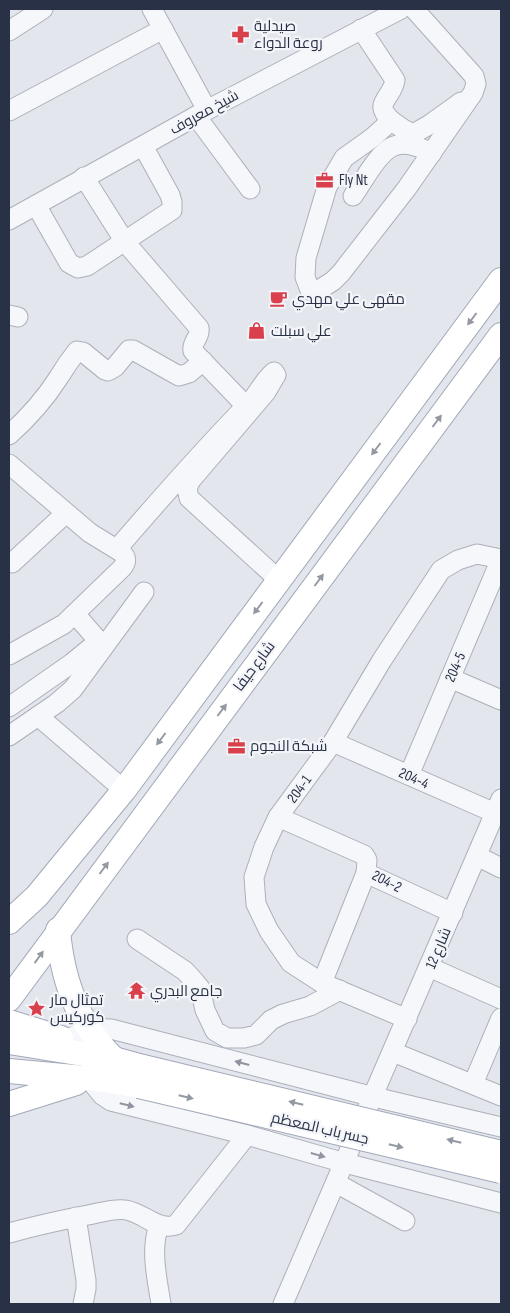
<svg xmlns="http://www.w3.org/2000/svg" width="510" height="1313" font-family="'Sofia Sans Condensed',Cairo,sans-serif">
  <style>
    .lines { fill: none; stroke-linecap: round; stroke-linejoin: round }
    .minor-casing { stroke: #abb0ba; stroke-width: 21 }
    .major-casing { stroke: #a1a9b9; stroke-width: 26 }
    .minor { stroke: #f6f7fa; stroke-width: 19 }
    .major { stroke: #fff; stroke-width: 24 }
    .major-bridge-casing { stroke: #a1a9b9; stroke-width: 26; stroke-linecap: butt }
    .major-bridge { stroke: #fff; stroke-width: 24 }
    .oneway { fill: #9498a2 }
    .oneway2 { fill: #9094a0 }
    .labels { text-anchor: middle; stroke-width: 4.5; stroke-linejoin: round; paint-order: stroke }
    .poi-label { font-size: 15px; fill: #293146; stroke: #f3f5f9; text-anchor: start }
    .street-label { font-size: 15px; fill: #293146; stroke: #f3f5f9 }
  </style>
  <rect width="100%" height="100%" fill="#e3e6ec"/>
  <g class="lines">
    <defs>
      <g id="minor">
        <path d="M152 9 207 110"/>
        <path d="M361 29 395 80C394 90 386 96 383 105 381 117 404 130 413 134L429 125 461 102"/>
        <path d="M9 31 43 9"/>
        <path d="M9 111 163 29"/>
        <path d="M196 116 250 189"/>
        <path d="M391 121 372 138 344 158 327 187 306 258 305 277 310 290 317 291 333 281 341 273 407 188 473 93 476 84 474 76 414 9"/>
        <path d="M84 177 125 242 199 328C201 337 191 342 193 351L246 406"/>
        <path d="M353 196C363 182 378 152 394 146 406 141 421 148 432 153"/>
        <path d="M36 205 69 263 78 268 87 266 172 210V202L170 195 143 146"/>
        <path d="M9 220 207 110 401 9"/>
        <path d="M9 315 18 317"/>
        <path d="M9 435C28 418 45 399 59 377 65 367 69 361 77 351L83 352 105 370 108 371 115 367 129 350H133L179 376 189 373 203 361"/>
        <path d="M9 464 90 533 121 552C127 557 127 562 122 568L64 624 9 655"/>
        <path d="M117 549C160 499 204 449 251 401 259 392 264 380 274 372L276 375 266 392 191 480 187 488 189 498 279 580"/>
        <path d="M12 563 66 513"/>
        <path d="M450 678 501 700"/>
        <path d="M9 707 72 663 94 645 96 638 76 615"/>
        <path d="M38 716 124 790"/>
        <path d="M9 736 57 703 73 689 144 592"/>
        <path d="M333 742 495 813"/>
        <path d="M409 775 501 559"/>
        <path d="M278 817 364 855 367 860 366 873 453 913"/>
        <path d="M477 856 501 868"/>
        <path d="M137 939 185 971 195 982 200 988 205 1010 215 1031 227 1038H244L256 1035 271 1020 283 1014 310 1006 340 990"/>
        <path d="M429 967 501 999"/>
        <path d="M322 983 366 873"/>
        <path d="M407 1019 322 983 291 963 269 931 256 904 254 877 264 847 278 817 333 742 382 660 441 570 458 560 477 554 501 559"/>
        <path d="M54 1049C71 1035 89 1027 111 1029L374 1097 501 1127"/>
        <path d="M393 1052 501 1096"/>
        <path d="M89 1079 102 1095 111 1101 247 1135 345 1163 501 1203"/>
        <path d="M473 1084 501 1018"/>
        <path d="M336 1183 405 1221"/>
        <path d="M76 1217 86 1280V1289L83 1304"/>
        <path d="M159 1225C150 1250 157 1278 161 1304"/>
        <path d="M9 1233C35 1226 61 1220 88 1215 100 1213 114 1208 126 1210 144 1213 157 1231 176 1225L247 1135"/>
        <path d="M283 1304 501 799"/>
      </g>
      <g id="major">
        <path d="M9 922 37 896 124 790 501 280"/>
        <path d="M58 930C62 979 78 1025 114 1059"/>
        <path d="M9 999 501 335"/>
        <path d="M9 1022 61 1038"/>
        <path d="M9 1042 114 1059 143 1067"/>
        <path d="M9 1071 106 1080 139 1086"/>
        <path d="M9 1104 76 1083"/>
      </g>
    </defs>
    <!-- minor casing -->
    <use href="#minor" class="minor-casing"/>
    <!-- major casing -->
    <use href="#major" class="major-casing"/>
    <!-- minor -->
    <use href="#minor" class="minor"/>
    <!-- major -->
    <use href="#major" class="major"/>
    <defs>
      <g id="major-bridge">
        <path d="M143 1067 501 1153"/>
        <path d="M139 1086 501 1171"/>
      </g>
    </defs>
    <!-- major-bridge casing -->
    <use href="#major-bridge" class="major-bridge-casing"/>
    <!-- major-bridge -->
    <use href="#major-bridge" class="major-bridge"/>
  </g>
  <!-- one-way arrows -->
  <defs><path id="oneway-solid" d="M-6-.8H1V-3.2L6.5 0L1 3.2V.8H-6Z" transform="scale(1.25)"/></defs>
  <g class="oneway">
    <use href="#oneway-solid" transform="translate(472 319) rotate(127)"/>
    <use href="#oneway-solid" transform="translate(437 421) rotate(-53)"/>
    <use href="#oneway-solid" transform="translate(376 449) rotate(127)"/>
    <use href="#oneway-solid" transform="translate(319 580) rotate(-53)"/>
    <use href="#oneway-solid" transform="translate(258 608) rotate(127)"/>
    <use href="#oneway-solid" transform="translate(222 710) rotate(-53)"/>
    <use href="#oneway-solid" transform="translate(161 739) rotate(127)"/>
    <use href="#oneway-solid" transform="translate(104 868) rotate(-53)"/>
    <use href="#oneway-solid" transform="translate(39 957) rotate(-54)"/>
    <use href="#oneway-solid" transform="translate(186 1097) rotate(13)"/>
    <use href="#oneway-solid" transform="translate(296 1103) rotate(-167)"/>
    <use href="#oneway-solid" transform="translate(454 1141) rotate(-166)"/>
    <use href="#oneway-solid" transform="translate(396 1146) rotate(13)"/>
  </g>
  <g class="oneway2">
    <use href="#oneway-solid" transform="translate(242 1063) rotate(-165)"/>
    <use href="#oneway-solid" transform="translate(127 1105) rotate(14)"/>
    <use href="#oneway-solid" transform="translate(318 1155) rotate(16)"/>
  </g>
  <!-- icons -->
  <defs>
    <symbol id="pharmacy-bare" viewBox="-9 -9 18 18"><path d="M-2-6h4v4h4v4h-4v4h-4v-4h-4v-4h4Z" fill="#d9404c" stroke="#f3f5f9" stroke-width="2.5" paint-order="stroke"/></symbol>
    <symbol id="office-bare" viewBox="-9 -9 18 18"><path d="M-6-3h4V-5.5h4V-3h4V5H-6ZM-1-4.5V-3h2v-1.5ZM-6 0V1H6V0Z" fill="#d9404c" stroke="#f3f5f9" stroke-width="2.5" paint-order="stroke"/></symbol>
    <symbol id="cafe-bare" viewBox="-9 -9 18 18"><path d="M-5.5-4.5H6V0H3Q3 3.5 0 3.5H-2.5Q-5.5 3.5-5.5 0ZM3-3.2v2h1.7v-2ZM-6 4.5H4V6H-6Z" fill="#d9404c" stroke="#f3f5f9" stroke-width="2.5" paint-order="stroke"/></symbol>
    <symbol id="shop-bare" viewBox="-9 -9 18 18"><path d="M-5-2.5h2.3a2.7 3.5 0 0 1 5.4 0H5L5.5 6h-11ZM-1.5-2.5h3a1.5 2.3 0 0 0-3 0Z" fill="#d9404c" stroke="#f3f5f9" stroke-width="2.5" paint-order="stroke"/></symbol>
    <symbol id="temple-bare" viewBox="-9 -9 18 18"><path d="M0-6L5-2H3V0L6.5 2.5H4V6H1.5V3h-3V6H-4V2.5H-6.5L-3 0V-2H-5Z" fill="#d9404c" stroke="#f3f5f9" stroke-width="2.5" paint-order="stroke"/></symbol>
    <symbol id="sight-bare" viewBox="-9 -9 18 18"><path d="M0-6L1.8-2.2L6-1.7L2.9 1.2L3.7 5.4L0 3.3L-3.7 5.4L-2.9 1.2L-6-1.7L-1.8-2.2Z" fill="#d9404c" stroke="#f3f5f9" stroke-width="2.5" paint-order="stroke"/></symbol>
  </defs>
  <g fill-rule="evenodd">
    <use href="#pharmacy-bare" x="228" y="22" width="25" height="25"/>
    <use href="#office-bare" x="312" y="168" width="25" height="25"/>
    <use href="#cafe-bare" x="266" y="286" width="25" height="25"/>
    <use href="#shop-bare" x="244" y="318" width="25" height="25"/>
    <use href="#office-bare" x="224" y="734" width="25" height="25"/>
    <use href="#temple-bare" x="124" y="978" width="25" height="25"/>
    <use href="#sight-bare" x="24" y="996" width="25" height="25"/>
  </g>
  <g class="labels">
    <!-- poi labels -->
    <g class="poi-label">
      <text x="254" y="31">صيدلية<tspan x="254" dy="17">روعة الدواء</tspan></text>
      <text x="339" y="185">Fly Nt</text>
      <text x="292" y="304">مقهى علي مهدي</text>
      <text x="271" y="336">علي سبلت</text>
      <text x="250" y="751">شبكة النجوم</text>
      <text x="150" y="996">جامع البدري</text>
      <text x="50" y="1005">تمثال مار<tspan x="50" dy="17">كوركيس</tspan></text>
    </g>
    <!-- street labels -->
    <g class="street-label">
      <text transform="translate(204 112) rotate(-29)" y="5">شیخ معروف</text>
      <text transform="translate(254 666) rotate(-53)" y="5">شارع حيفا</text>
      <text transform="translate(455 667) rotate(-67)" y="5">204-5</text>
      <text transform="translate(414 778) rotate(24)" y="5">204-4</text>
      <text transform="translate(299 789) rotate(-54)" y="5">204-1</text>
      <text transform="translate(387 881) rotate(27)" y="5">204-2</text>
      <text transform="translate(438 948) rotate(-67)" y="5">شارع 12</text>
      <text transform="translate(320 1128) rotate(13)" y="5">جسر باب المعظم</text>
    </g>
  </g>
  <!-- border -->
  <rect width="510" height="1313" fill="none" stroke="#293146" stroke-width="20"/>
</svg>
